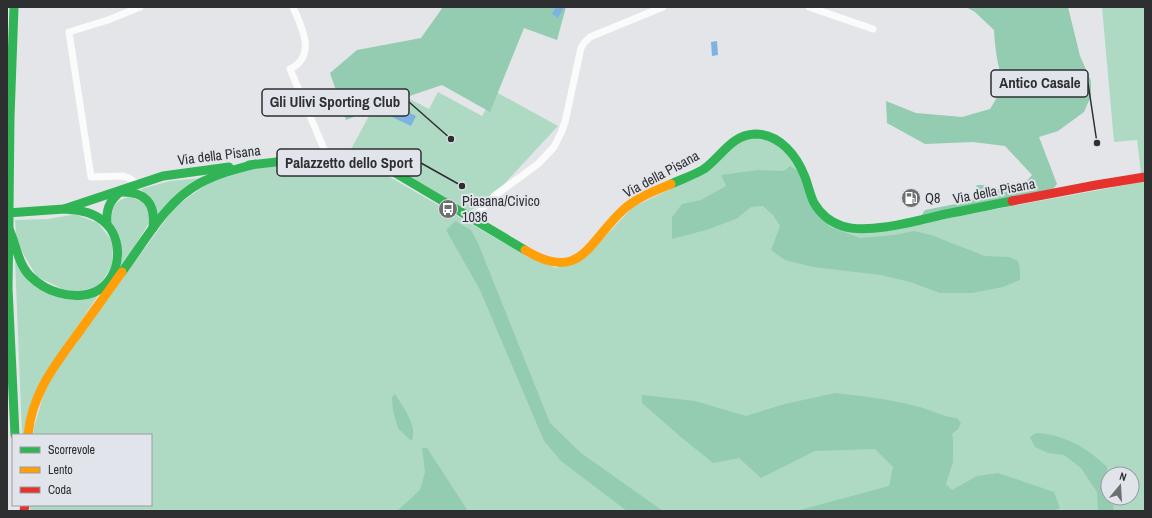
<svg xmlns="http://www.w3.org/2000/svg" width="1152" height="518" font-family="'Archivo Narrow',sans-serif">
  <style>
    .green { fill: #aedac3; fill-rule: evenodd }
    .forest { fill: #93ccb0 }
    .water { fill: #7eb2e1 }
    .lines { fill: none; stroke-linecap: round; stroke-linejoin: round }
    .street { stroke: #fbfbfc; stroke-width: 7 }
    .fast { stroke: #30b455; stroke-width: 9 }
    .slow { stroke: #ff9f0a; stroke-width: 9 }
    .jam { stroke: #e5322d; stroke-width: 9 }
    .labels { text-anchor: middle; stroke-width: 4; stroke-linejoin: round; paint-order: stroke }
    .street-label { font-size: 14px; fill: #2e2f31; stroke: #e1e4ea }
    .poi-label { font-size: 14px; fill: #2e2f31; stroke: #e1e4ea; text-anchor: start }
    .leader { fill: none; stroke: #2e2f31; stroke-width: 1.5 }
    .callout-dot { fill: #2e2f31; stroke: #e1e4ea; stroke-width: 1.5 }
    .callout { fill: #e1e4ea; stroke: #2e2f31; stroke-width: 1.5 }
    .callout-label { font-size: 15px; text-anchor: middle; font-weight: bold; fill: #2e2f31 }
  </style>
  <rect width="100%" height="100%" fill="#e3e5e8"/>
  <!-- green -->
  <g class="green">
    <path d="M1102 7H1145V511H30V505H151V435H33L34 427 47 383 174 208 208 183 252 169 337 160 369 165 528 257 556 268 586 257 633 207 706 172 735 145 750 138 767 139 782 148 797 165 831 224 894 228 1142 182 1137 140 1114 142ZM1108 474H1132V498H1108Z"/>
    <path d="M385 86 429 109 438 92 482 116 496 92 558 126 493 196 464 215 349 153Z"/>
    <path d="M202 178 158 217 141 189 170 181Z"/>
    <path d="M130 197 143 202 152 218 119 271C116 256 109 223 113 209 115 202 123 198 130 197Z"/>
    <path d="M71 215H77L98 223 113 242 112 266 99 286 72 293 37 277 17 243 15 220 48 219Z"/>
    <path d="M15 259 32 283 99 294 48 370 25 435H22Z"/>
  </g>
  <!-- forest -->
  <g class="forest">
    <path d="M443 7H566L557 40 524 28 490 112 442 85 386 104 346 120 330 73 357 50 421 38Z"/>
    <path d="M966 7H1068L1080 56 1091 81V96L1084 112 1058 131 1039 137 1057 184 1053 189 921 216 925 210 971 201 977 185H983L994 190 1023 185 1032 175 1005 146 973 142 925 144 887 123 886 101 916 113 962 117 990 109 1004 86C998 67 995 50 994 30L975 12Z"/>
    <path d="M790 166 798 171 810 206 830 227 860 238 894 235 914 231 931 235 985 256 1009 257 1018 261 1020 269V280L1003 287 972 293H940L910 282 881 275 813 267 785 260 771 250 780 226 773 215 763 206 751 207 736 219 706 230 672 239V217L682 204 701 200 726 186 721 175 758 170 784 171Z"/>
    <path d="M455 221 471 230 478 243 550 423 581 453 663 511H627L561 461 544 441 480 290 446 230Z"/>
    <path d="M835 393C862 396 889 399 915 406 930 409 942 417 957 418L961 423 958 429 952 434 953 439V462L946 484 952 490 977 476 998 473 1054 492 1060 508 1053 511H796L889 486 893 467 875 449 815 451 761 478 739 458 713 463 682 438 642 403V395L695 401 746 416 785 404Z"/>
    <path d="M395 394C402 405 420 430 411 441L398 428 393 411 392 397Z"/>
    <path d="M1036 433C1063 434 1088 448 1107 467L1108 498H1112L1114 511H1098L1097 492 1081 468 1064 455 1048 453 1035 447 1030 437Z"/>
    <path d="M422 448H427L468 511H397L420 490 425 472Z"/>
  </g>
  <!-- water -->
  <g class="water">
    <path d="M556 7H564L558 18 552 14Z"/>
    <path d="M717 41 718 55 712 56 711 42Z"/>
    <path d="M397 107 416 116 411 126 392 117Z"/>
  </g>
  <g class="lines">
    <!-- street -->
    <g class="street">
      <path d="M293 7C302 27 317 56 290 69L327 156"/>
      <path d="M809 7 873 29"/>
      <path d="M138 185 129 178 123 176 91 177 69 32 108 20 140 7"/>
      <path d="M472 220 494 196 538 164 554 147 561 133 565 122 581 48 584 43 590 37 663 7"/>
    </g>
    <!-- fast -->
    <g class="fast">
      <path d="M249 165 321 157H345L368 161 392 171 525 250"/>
      <path d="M671 184C682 179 694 175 704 169 722 156 731 135 755 134 780 134 797 156 805 177 808 185 810 195 814 203 820 213 830 222 842 226 869 235 919 220 946 214 968 210 990 205 1012 201"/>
      <path d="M9 208 10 117 14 7"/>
      <path d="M7 213 64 209 163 176 229 167"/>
      <path d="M9 218 8 288 15 435"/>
      <path d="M107 224C106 210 109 201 120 192 145 191 156 203 153 228"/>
      <path d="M9 229C16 244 18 264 30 276 38 284 48 290 59 293 73 297 91 297 103 287 123 269 123 233 99 218 89 211 76 210 64 209"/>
      <path d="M122 272C145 241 165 202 200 183 217 174 236 169 255 164"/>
    </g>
    <!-- slow -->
    <g class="slow">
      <path d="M525 250C581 284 588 242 623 210 636 198 654 191 671 184"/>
      <path d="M28 435C32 393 55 365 79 332 93 312 108 292 122 272"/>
    </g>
    <!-- jam -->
    <g class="jam">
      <path d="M1012 201 1096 185 1145 177"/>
      <path d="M24 511 25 505"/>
    </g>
  </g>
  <!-- icons -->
  <defs>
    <symbol id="fuel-disc" viewBox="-11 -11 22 22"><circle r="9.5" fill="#6d6f71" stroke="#e1e4ea"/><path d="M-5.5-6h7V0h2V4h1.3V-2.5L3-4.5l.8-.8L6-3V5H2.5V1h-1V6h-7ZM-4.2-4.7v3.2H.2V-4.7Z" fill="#fff"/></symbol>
    <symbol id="bus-disc" viewBox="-11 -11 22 22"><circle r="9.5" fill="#6d6f71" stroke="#e1e4ea"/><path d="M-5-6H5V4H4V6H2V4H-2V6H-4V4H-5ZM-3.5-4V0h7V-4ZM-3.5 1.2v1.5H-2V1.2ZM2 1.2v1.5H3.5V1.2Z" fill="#fff"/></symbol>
  </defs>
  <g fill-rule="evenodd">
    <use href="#fuel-disc" x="900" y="187" width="22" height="22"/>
    <use href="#bus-disc" x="437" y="198" width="22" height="22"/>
  </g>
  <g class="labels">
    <!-- street labels -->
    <g class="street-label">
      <text transform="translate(219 155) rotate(-7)" y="5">Via della Pisana</text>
      <text transform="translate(661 174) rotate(-28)" y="5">Via della Pisana</text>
      <text transform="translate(994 191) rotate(-11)" y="5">Via della Pisana</text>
    </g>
    <!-- poi labels -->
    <g class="poi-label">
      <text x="925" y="203">Q8</text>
      <text x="462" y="206">Piasana/Civico<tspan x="462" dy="16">1036</tspan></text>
    </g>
  </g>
  <!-- callouts -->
  <path class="leader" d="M1097 143L1088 83M451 139L409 102M462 186L421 163"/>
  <g class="callout-dot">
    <circle cx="1097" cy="143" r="4"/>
    <circle cx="451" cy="139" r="4"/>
    <circle cx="462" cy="186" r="4"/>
  </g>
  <g class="callout">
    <rect x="991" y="70" width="97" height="27" rx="4"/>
    <rect x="262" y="89" width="147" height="27" rx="4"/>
    <rect x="277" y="149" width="144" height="27" rx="4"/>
  </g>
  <g class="callout-label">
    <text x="1040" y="88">Antico Casale</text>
    <text x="335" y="107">Gli Ulivi Sporting Club</text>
    <text x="349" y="168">Palazzetto dello Sport</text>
  </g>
  <!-- border -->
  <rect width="1152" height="518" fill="none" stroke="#2e2f31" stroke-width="16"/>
  <!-- legend -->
  <rect x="12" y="434" width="140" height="72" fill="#e1e4ea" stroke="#999ca0"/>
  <rect x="20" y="447" width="20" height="6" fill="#30b455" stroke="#999ca0"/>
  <text x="48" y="454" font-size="12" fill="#2e2f31">Scorrevole</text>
  <rect x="20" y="467" width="20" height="6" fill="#ff9f0a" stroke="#999ca0"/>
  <text x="48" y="474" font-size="12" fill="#2e2f31">Lento</text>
  <rect x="20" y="487" width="20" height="6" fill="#e5322d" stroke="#999ca0"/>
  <text x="48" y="494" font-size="12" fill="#2e2f31">Coda</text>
  <!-- north arrow -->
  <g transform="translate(1120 486) rotate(18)"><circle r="19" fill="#e1e4ea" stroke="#999ca0"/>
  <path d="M0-3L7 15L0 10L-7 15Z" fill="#6d6f71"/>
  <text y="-6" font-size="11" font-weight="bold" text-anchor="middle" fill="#2e2f31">N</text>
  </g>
</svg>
